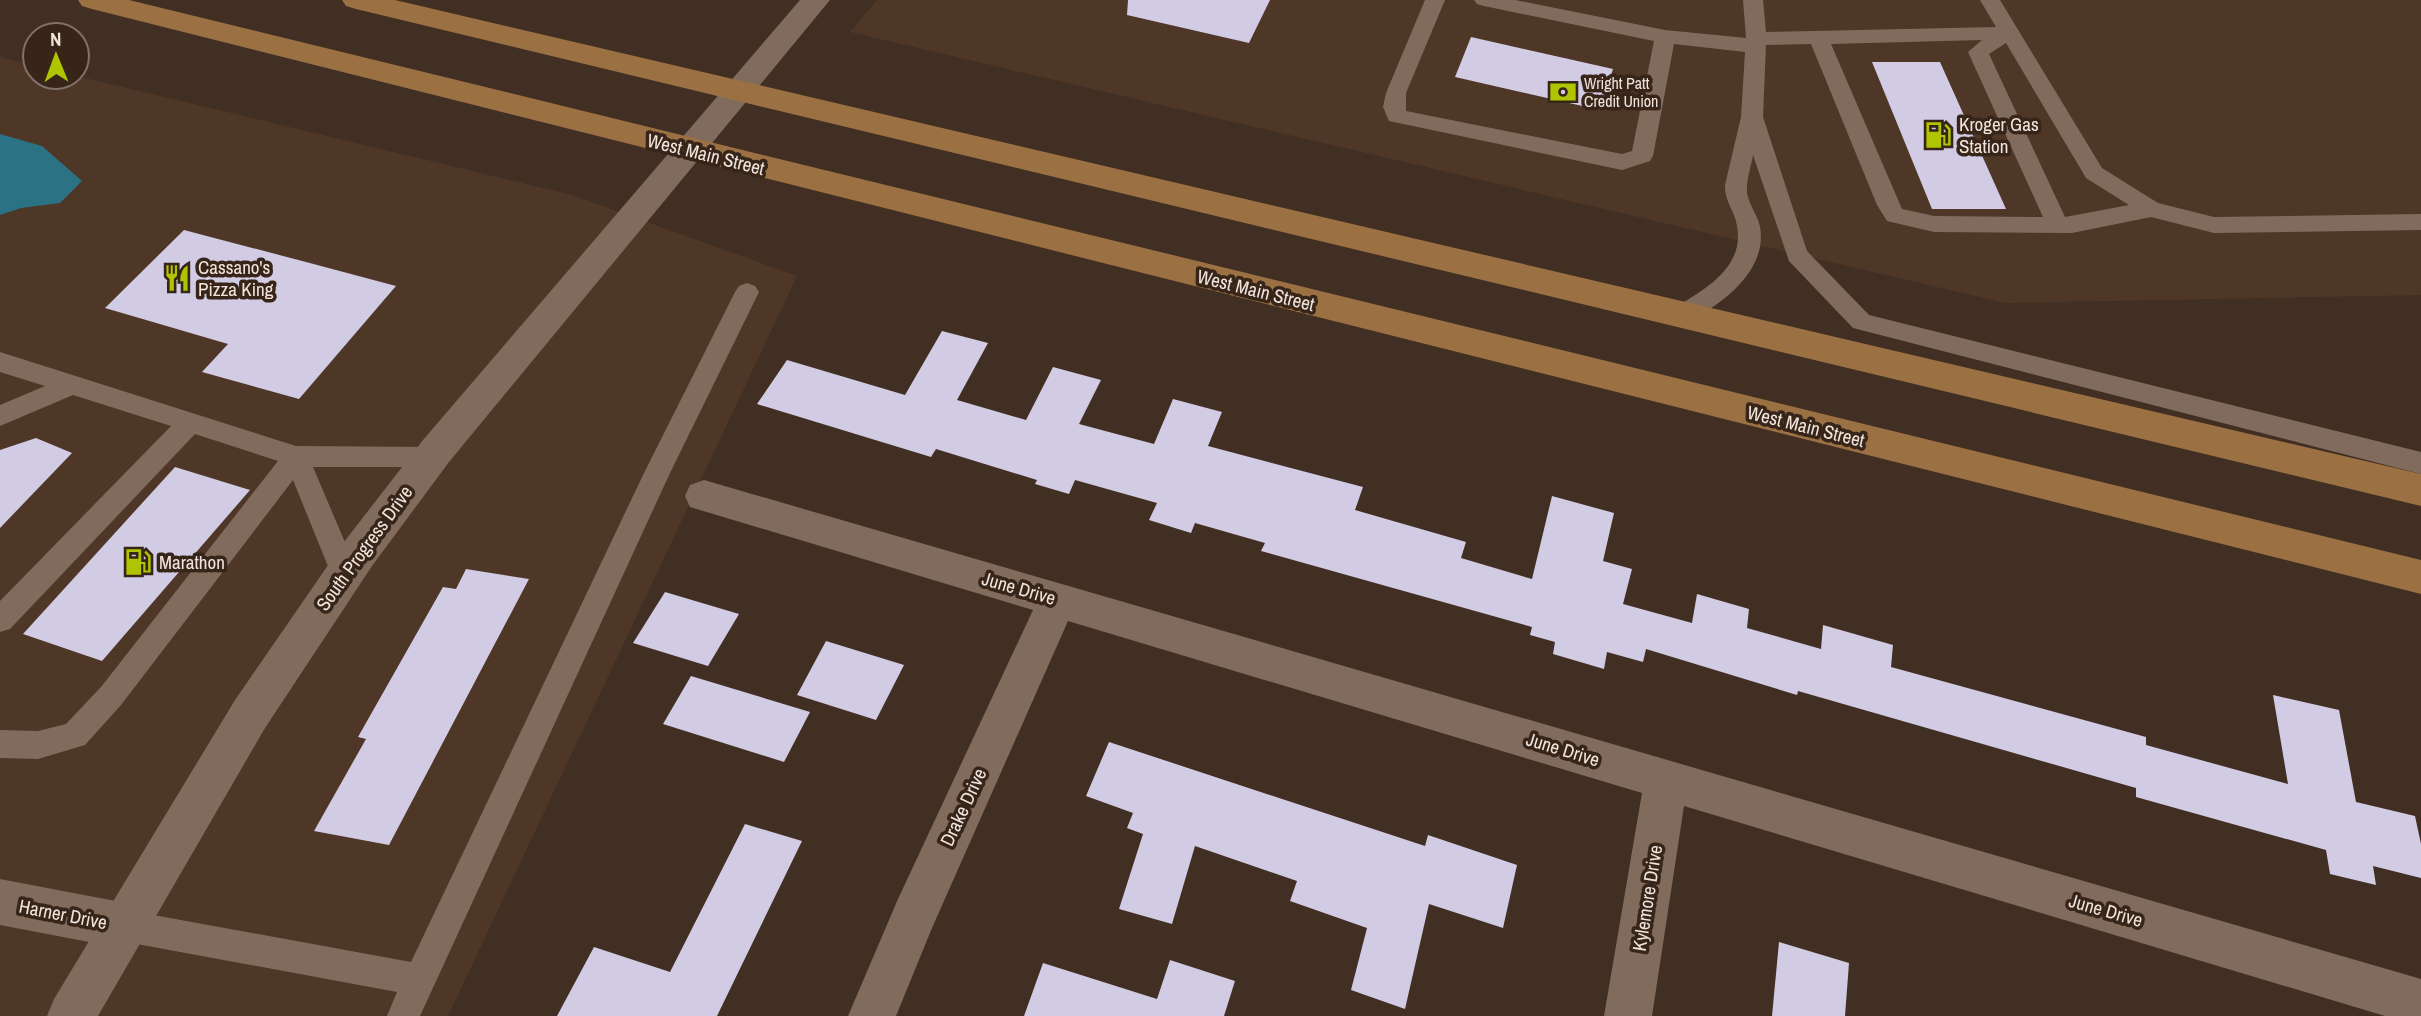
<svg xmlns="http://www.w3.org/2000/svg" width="2421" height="1016" font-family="'Archivo Narrow',sans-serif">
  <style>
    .built { fill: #4f3727 }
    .water { fill: #2c7285 }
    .building { fill: #d2cbe4 }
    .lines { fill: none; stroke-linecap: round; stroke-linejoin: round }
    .service { fill: #816b5d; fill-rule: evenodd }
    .minor { fill: #816b5d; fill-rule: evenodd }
    .tertiary { fill: #816b5d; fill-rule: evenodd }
    .primary { fill: #9b7143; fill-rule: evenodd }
    .labels { text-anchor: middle; stroke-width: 7; stroke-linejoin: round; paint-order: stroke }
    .far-poi-label { font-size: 16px; fill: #f1e4dc; stroke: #372519; text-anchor: start }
    .poi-label { font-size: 19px; fill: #f1e4dc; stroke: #372519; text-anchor: start }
    .street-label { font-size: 19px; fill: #f1e4dc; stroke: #372519 }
  </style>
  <rect width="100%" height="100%" fill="#422f23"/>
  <!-- built -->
  <g class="built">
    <path d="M877 0H2421V295L2005 303 850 32Z"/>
    <path d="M0 57 35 66V77L77 76 572 195 797 276 448 1016H0Z"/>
  </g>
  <!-- water -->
  <path class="water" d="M0 134 42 146 82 181 60 203 21 208 0 215Z"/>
  <!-- building -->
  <g class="building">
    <path d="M1128 0H1270L1249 43 1127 15Z"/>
    <path d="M1471 37 1613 69 1600 110 1455 77Z"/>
    <path d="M1872 62H1940L2006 209H1932Z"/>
    <path d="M184 230 306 262 396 286 299 399 202 372 228 344 105 308Z"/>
    <path d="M942 331 988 343 957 400 1026 420 1053 367 1101 380 1079 424 1154 444 1173 399 1222 412 1208 446 1363 487 1355 510 1466 542 1461 558 1532 579 1552 496 1614 513 1603 561 1632 569 1623 604 1692 623 1697 594 1749 609 1747 628 1821 649 1823 625 1893 645 1891 667 2146 737V745L2288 784 2273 695 2339 710 2356 802 2415 816 2421 844V878L2373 866 2376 885 2330 874 2326 850 2136 797V788L1798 691 1797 695 1646 649 1643 662 1607 652 1604 669 1553 654 1555 642 1530 635 1532 627 1261 551 1265 543 1195 523 1191 533 1149 520 1157 503 1075 480 1069 494 1035 484 1037 480 936 449 931 457 757 404 787 360 905 395Z"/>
    <path d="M36 438 72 453 0 528V450Z"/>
    <path d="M175 467 250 490 102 661 23 634Z"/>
    <path d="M466 569 529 579 389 845 314 831 366 739 358 737 443 587 456 589Z"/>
    <path d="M665 592 739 614 708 666 633 643Z"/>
    <path d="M826 641 904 665 876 720 797 695Z"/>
    <path d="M691 676 810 712 784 762 663 724Z"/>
    <path d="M1109 742 1425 846 1428 835 1517 865 1503 928 1429 904 1405 1009 1351 990 1367 928 1290 901 1297 881 1195 846 1172 924 1119 909 1143 834 1127 828 1133 813 1086 796Z"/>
    <path d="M745 824 802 841 717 1016H557L594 947 670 972Z"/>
    <path d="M1779 942 1849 963 1845 1016H1772Z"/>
    <path d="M1170 960 1235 981 1224 1016H1024L1043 963 1157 999Z"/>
  </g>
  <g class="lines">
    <!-- service -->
    <g class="service">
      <path d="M1425 0H1445L1406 93V111L1622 154 1632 151 1654 41 1484 6 1477 4 1474 0H1515L1665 30 1746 38 1743 0H1763L1766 32 1996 27 1980 0H2000L2102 168 2158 203 2214 217 2421 214V230L2214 233 2151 217 2072 233 1934 232 1887 221 1877 205 1811 44 1766 45 1763 117 1807 251 1869 315 2421 452V474L1853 328 1789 261 1753 155C1751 167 1746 180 1747 193 1749 204 1756 213 1759 223 1769 259 1738 291 1711 308 1699 316 1686 326 1672 321L1668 315 1672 309C1703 291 1745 268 1737 226 1735 211 1724 201 1725 185L1741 117 1745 52 1674 44 1653 156 1650 161 1622 170 1389 121 1383 107 1386 93ZM1982 40 1968 52 2043 217 1934 216 1902 209 1831 44ZM2006 43 2086 178 2129 205 2065 217 1989 54Z"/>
      <path d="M747 283 755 286 759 292 670 473 420 1016H387L397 992 126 942 115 937 110 926 115 915 126 910 411 962 644 473 735 292 739 286Z"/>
      <path d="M0 352 296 446 431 447 440 450 444 457 440 464 431 467H313L358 573 354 581 344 585 334 581 293 480 121 705 85 745 38 759 0 758V730L38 731 66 724 101 687 278 461 195 434 10 629 0 632V601L171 426 73 395 0 426V405L45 386 0 372Z"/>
    </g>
    <!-- minor -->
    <g class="minor">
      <path d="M704 480 2421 979V1016H2385L1684 806 1652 1016H1604L1642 793 1068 621 932 928 896 1016H848L898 899 1033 610 690 507 685 496 690 485Z"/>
      <path d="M0 879 126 903 142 910 149 926 142 942 126 949 0 925Z"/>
    </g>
    <!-- tertiary -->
    <path class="tertiary" d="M800 0H830L449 462 372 566 265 728 98 1016H47L54 999 235 700 344 542 423 440Z"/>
    <!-- primary -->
    <g class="primary">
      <path d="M78 0H129L2421 560V594L92 9 82 6Z"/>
      <path d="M342 0H395L2421 474V506L356 9 346 6Z"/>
    </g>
  </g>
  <!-- icons -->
  <defs>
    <symbol id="bank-bare" viewBox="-9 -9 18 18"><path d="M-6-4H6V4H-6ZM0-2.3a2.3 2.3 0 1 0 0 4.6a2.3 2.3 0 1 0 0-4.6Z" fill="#b0c502" stroke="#372519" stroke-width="2.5" paint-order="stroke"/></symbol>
    <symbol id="fuel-bare" viewBox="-9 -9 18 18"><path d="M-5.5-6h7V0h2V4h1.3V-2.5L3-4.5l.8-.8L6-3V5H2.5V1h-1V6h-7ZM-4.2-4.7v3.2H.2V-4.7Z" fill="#b0c502" stroke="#372519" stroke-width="2.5" paint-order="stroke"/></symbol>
    <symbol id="restaurant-bare" viewBox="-9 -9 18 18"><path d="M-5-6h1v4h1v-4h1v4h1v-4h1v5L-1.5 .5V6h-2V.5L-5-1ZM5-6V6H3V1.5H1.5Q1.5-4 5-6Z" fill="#b0c502" stroke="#372519" stroke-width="2.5" paint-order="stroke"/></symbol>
  </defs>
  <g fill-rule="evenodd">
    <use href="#bank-bare" x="1544" y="73" width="38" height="38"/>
    <use href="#fuel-bare" x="1919" y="116" width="38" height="38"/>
    <use href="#restaurant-bare" x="158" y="259" width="38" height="38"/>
    <use href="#fuel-bare" x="119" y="543" width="38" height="38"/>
  </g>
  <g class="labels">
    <!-- far-poi labels -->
    <g class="far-poi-label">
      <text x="1584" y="89">Wright Patt<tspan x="1584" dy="18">Credit Union</tspan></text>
    </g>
    <!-- poi labels -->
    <g class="poi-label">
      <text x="1959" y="131">Kroger Gas<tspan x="1959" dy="22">Station</tspan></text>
      <text x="198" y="274">Cassano's<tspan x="198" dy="22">Pizza King</tspan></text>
      <text x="159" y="569">Marathon</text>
    </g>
    <!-- street labels -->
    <g class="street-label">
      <text transform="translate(706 154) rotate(14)" y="7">West Main Street</text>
      <text transform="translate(1256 290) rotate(14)" y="7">West Main Street</text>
      <text transform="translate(1806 426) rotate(14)" y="7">West Main Street</text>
      <text transform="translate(364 548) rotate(-54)" y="7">South Progress Drive</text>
      <text transform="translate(1019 588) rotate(16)" y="7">June Drive</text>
      <text transform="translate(1563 749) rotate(17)" y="7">June Drive</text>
      <text transform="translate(963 807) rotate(-65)" y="7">Drake Drive</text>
      <text transform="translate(1647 898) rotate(-81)" y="7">Kylemore Drive</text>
      <text transform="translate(2106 910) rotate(16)" y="7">June Drive</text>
      <text transform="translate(63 914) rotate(11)" y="7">Harner Drive</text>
    </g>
  </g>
  <!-- north arrow -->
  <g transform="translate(56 56) rotate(359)"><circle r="33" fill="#372519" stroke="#817167" stroke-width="2"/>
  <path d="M0-5L12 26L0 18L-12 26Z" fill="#b0c502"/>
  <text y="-10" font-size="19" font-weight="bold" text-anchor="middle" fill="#f1e4dc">N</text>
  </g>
</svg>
